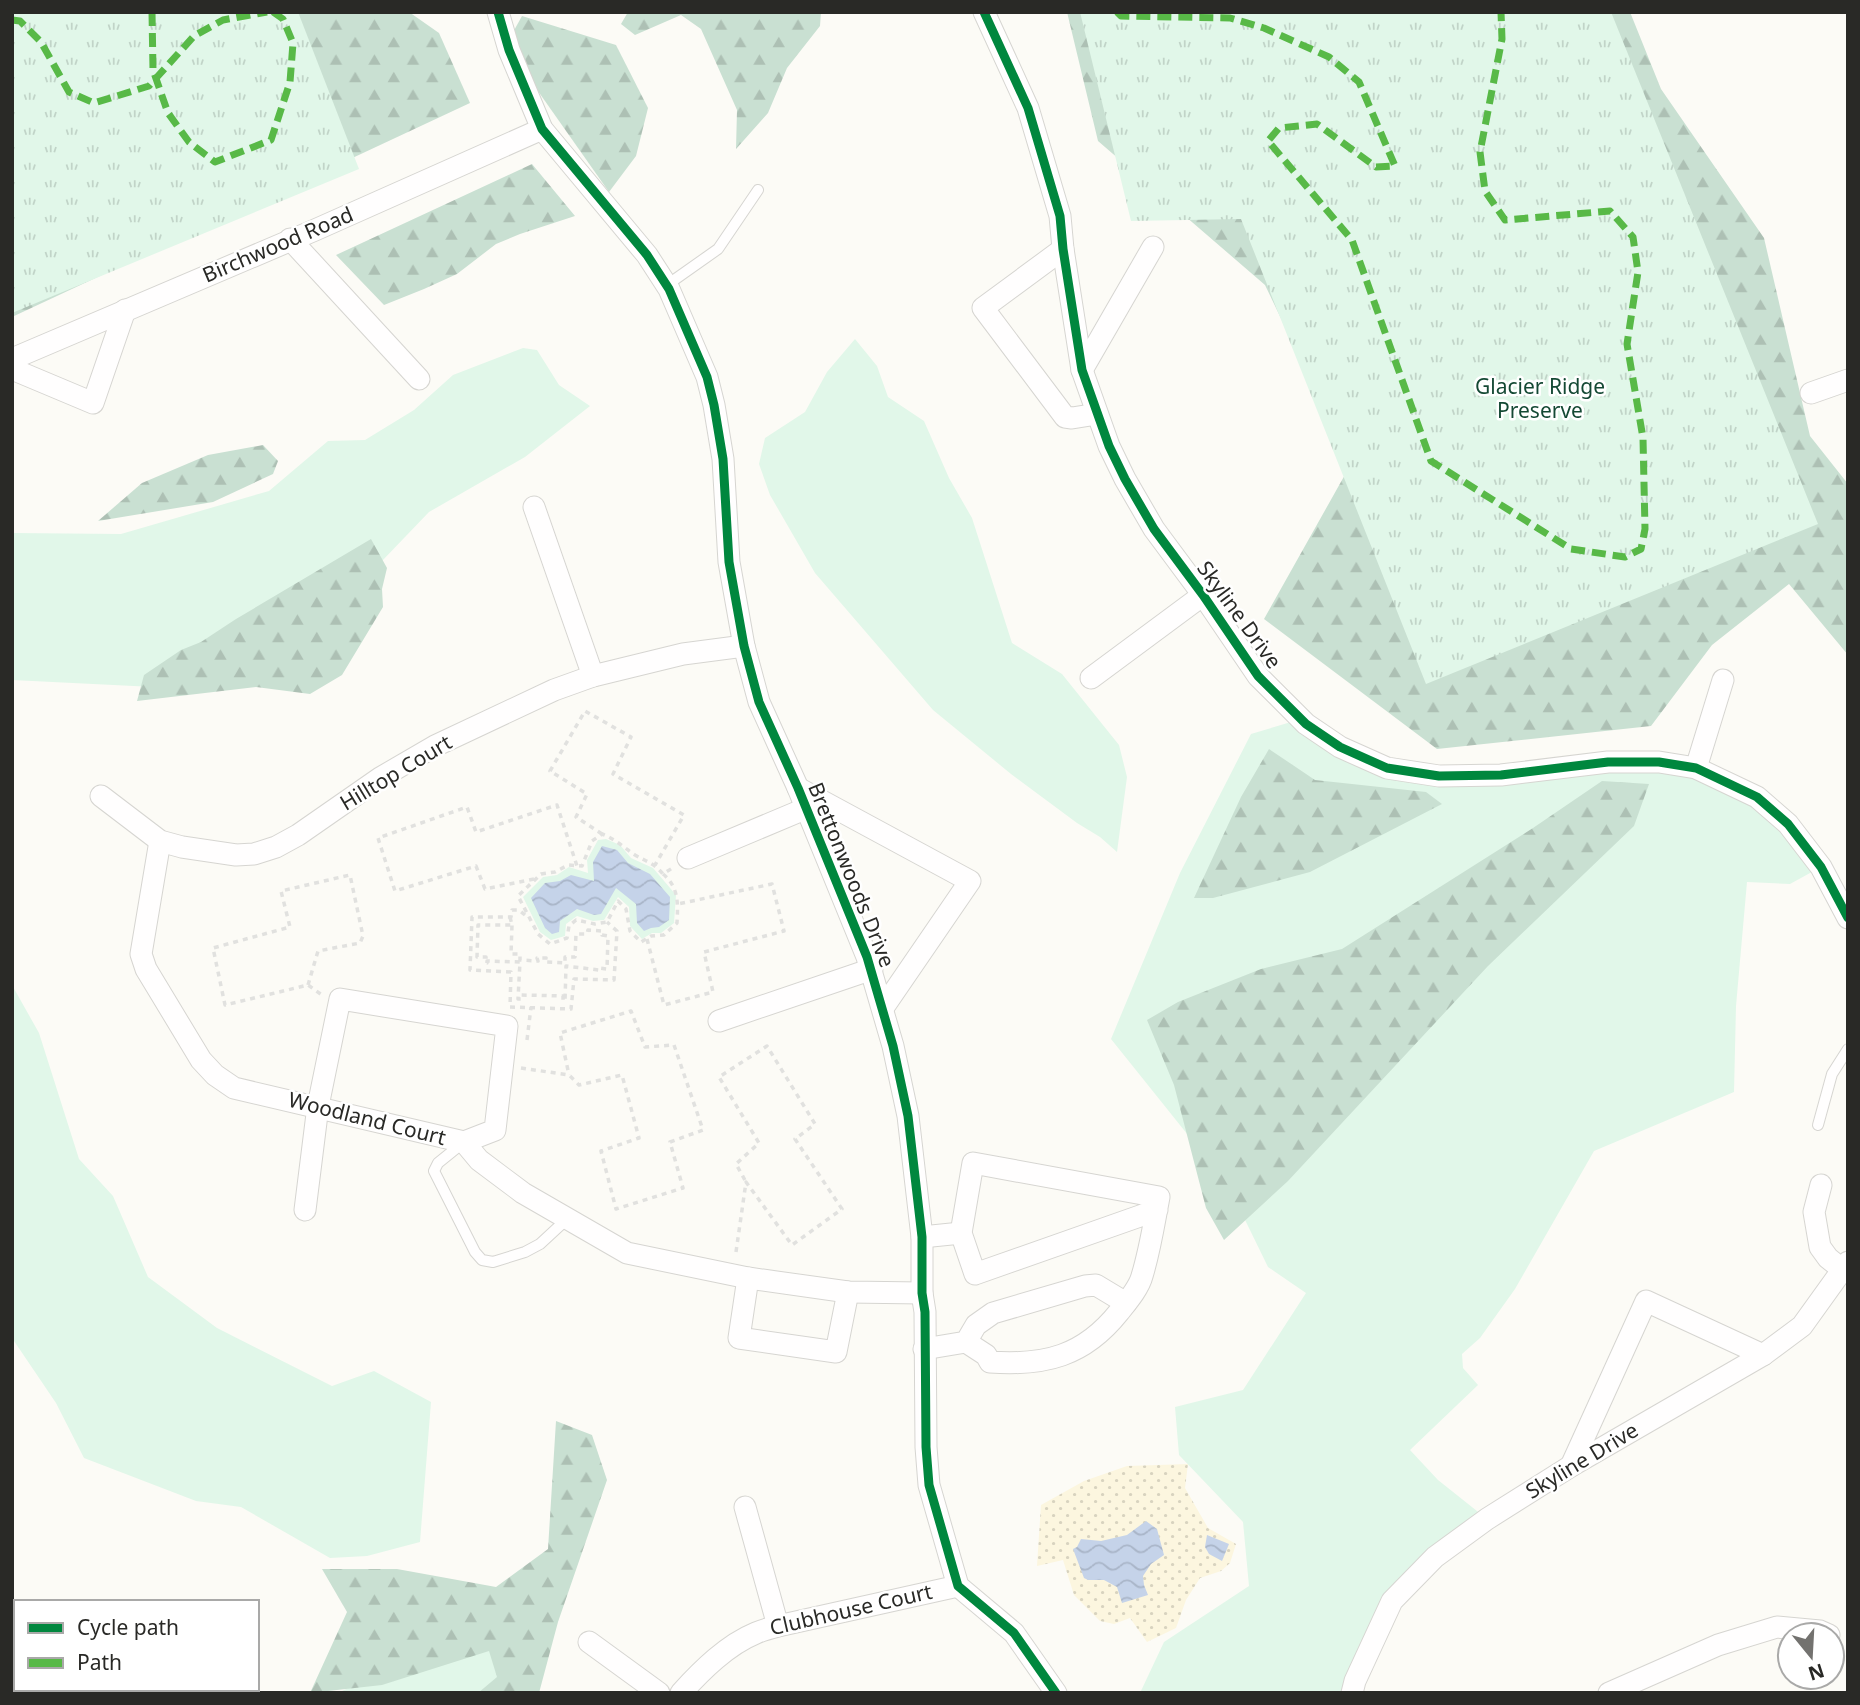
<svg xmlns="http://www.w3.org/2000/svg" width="1860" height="1705" font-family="'Noto Sans',sans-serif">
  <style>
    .grass { fill: #e1f7e9 }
    .forest { fill: url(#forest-firs) }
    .sand { fill: url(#sand-dots) }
    .park { fill: url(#park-tufts) }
    .water { fill: url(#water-waves) }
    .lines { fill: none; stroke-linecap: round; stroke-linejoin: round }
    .lane-casing { stroke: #d6d5d1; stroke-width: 12 }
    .street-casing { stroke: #d6d5d1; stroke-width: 23 }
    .path { stroke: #e1e1df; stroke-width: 3.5; stroke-dasharray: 5 5; stroke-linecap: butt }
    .lane { stroke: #fffefe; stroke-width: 10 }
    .street { stroke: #fffefe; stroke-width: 21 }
    .quiet { stroke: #58b947; stroke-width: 7; stroke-dasharray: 14 7; stroke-linecap: butt }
    .cycleway-casing { stroke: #fff; stroke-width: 13 }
    .cycleway { stroke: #00873e; stroke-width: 9 }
    .labels { text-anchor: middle; stroke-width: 5; stroke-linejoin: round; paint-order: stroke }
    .street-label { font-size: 21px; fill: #292926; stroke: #fff }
    .park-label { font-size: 21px; fill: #144934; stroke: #fff }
  </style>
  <defs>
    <pattern id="forest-firs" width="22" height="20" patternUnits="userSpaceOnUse" patternTransform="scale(1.75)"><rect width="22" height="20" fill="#c9e0d2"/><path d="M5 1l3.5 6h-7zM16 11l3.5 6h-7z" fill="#adc0b4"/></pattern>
    <pattern id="sand-dots" width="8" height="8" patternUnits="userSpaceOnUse" patternTransform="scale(1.75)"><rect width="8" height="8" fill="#fcf6df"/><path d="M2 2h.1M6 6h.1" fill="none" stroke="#d8d3bf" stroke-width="1.8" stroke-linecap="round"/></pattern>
    <pattern id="park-tufts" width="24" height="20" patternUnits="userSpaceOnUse" patternTransform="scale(1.75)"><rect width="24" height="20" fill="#e1f7e9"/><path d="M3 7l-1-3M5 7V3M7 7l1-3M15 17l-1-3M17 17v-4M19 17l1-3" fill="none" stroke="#c1d4c8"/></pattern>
    <pattern id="water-waves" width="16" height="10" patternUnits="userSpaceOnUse" patternTransform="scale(1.75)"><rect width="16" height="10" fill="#c5d3e9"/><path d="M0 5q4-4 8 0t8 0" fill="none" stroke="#a9b5c8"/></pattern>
  </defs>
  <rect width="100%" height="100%" fill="#fcfbf6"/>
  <!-- grass -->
  <g class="grass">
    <path d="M855 339 877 366 888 397 924 421 949 478 972 518 1012 643 1062 674 1119 745 1127 777 1117 852 1100 837 1077 823 1011 774 933 710 815 573 770 495 759 464 765 438 805 412 827 372Z"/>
    <path d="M523 348 537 350 559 385 590 406 525 457 429 512 311 635 154 687 12 680V533L121 534 269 491 328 441 365 440 414 410 453 375Z"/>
    <path d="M1301 719 1340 747 1439 776 1659 762 1757 797 1821 867 1790 884 1747 882 1736 1006 1734 1092 1594 1151 1515 1289 1480 1338 1462 1354 1463 1368 1478 1385 1410 1450 1438 1480 1487 1519 1392 1601 1352 1693H1140L1164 1642 1249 1586 1243 1522 1179 1455 1175 1407 1243 1390 1306 1293 1268 1267 1228 1185 1111 1039 1180 873 1251 734Z"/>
    <path d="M606 839 620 845 631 858 653 868 676 895 674 923 661 933H652L642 939 630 926 629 907 618 897 604 920 593 921 577 916 566 924 565 936 551 940 540 932 523 897 543 877 557 875 569 867 588 873 587 860 598 840Z"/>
    <path d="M12 985 39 1033 79 1159 113 1196 148 1277 217 1328 332 1386 374 1371 431 1402 420 1542 367 1556 330 1558 241 1507 196 1501 84 1458 56 1403 12 1338Z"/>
    <path d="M497 1627 504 1693H338L457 1635Z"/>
  </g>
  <!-- forest -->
  <g class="forest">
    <path d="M12 12H409L439 33 470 103 12 317Z"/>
    <path d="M628 12H821L820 26 787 68 768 113 736 149 737 110 701 29 681 15 635 35 621 24Z"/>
    <path d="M1067 12H1630L1661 89 1764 238 1810 436 1848 484V655L1789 584 1712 645 1651 726 1437 749 1264 619 1351 464 1265 285 1098 141Z"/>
    <path d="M522 16 616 45 648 108 636 156 609 192 533 84 507 43Z"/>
    <path d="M532 164 575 216 520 234 496 244 457 274 424 289 384 305 336 255Z"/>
    <path d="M263 445 278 461 273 474 213 502 98 521 142 483 208 455Z"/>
    <path d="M371 539 387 568 382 589 383 607 342 675 310 694 256 687 137 701 144 675 181 650 201 642 236 619Z"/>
    <path d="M1269 749 1315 780 1426 792 1442 804 1310 872 1213 898H1194L1241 797Z"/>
    <path d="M1602 781 1649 784 1634 826 1488 966 1288 1181 1224 1240 1206 1208 1174 1085 1147 1020 1178 1002 1261 969 1342 949 1533 828Z"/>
    <path d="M556 1421 592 1435 607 1480 558 1622 539 1693H478L497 1677 489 1651 382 1685 310 1693 347 1612 322 1569H397L496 1587 548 1549Z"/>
  </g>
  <!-- sand -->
  <path class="sand" d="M1188 1464 1185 1488 1208 1528 1236 1544 1230 1563 1221 1571 1200 1578 1186 1600 1176 1628 1147 1642 1130 1618 1114 1624 1100 1621 1074 1595 1063 1560 1037 1566 1041 1505 1084 1481 1127 1466Z"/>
  <!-- park -->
  <g class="park">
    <path d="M12 12H298L359 169 12 313Z"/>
    <path d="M1080 12H1611L1818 524 1426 684 1241 219 1131 221Z"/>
  </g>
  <!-- water -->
  <g class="water">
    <path d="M602 846 617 850 628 863 650 874 670 897 669 920 659 927 651 928 644 931 637 923 636 904 616 888 601 914 594 915 577 909 560 921 559 932 552 934 545 928 531 898 545 883 560 881 571 875 594 881 593 862Z"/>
    <path d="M1146 1521 1157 1529 1164 1555 1151 1564 1143 1576 1144 1585 1148 1595 1122 1603 1117 1587 1104 1580H1088L1084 1578 1073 1549 1077 1547 1081 1539 1101 1541 1127 1535Z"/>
    <path d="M1207 1535 1229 1544 1222 1561 1209 1554 1205 1547Z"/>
  </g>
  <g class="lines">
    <defs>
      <g id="lane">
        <path d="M667 285 718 249 758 190"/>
        <path d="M1818 1125 1832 1074 1848 1049"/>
        <path d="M464 1142 438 1163 434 1171 475 1252 482 1260 493 1262 525 1252 540 1244 567 1219"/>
      </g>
      <g id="street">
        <path d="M498 12 509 50 542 129 647 255 669 289 707 377 714 405 723 459 729 562 744 646 759 702 798 788 867 957 893 1046 908 1116 922 1237V1293L925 1312 926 1447 929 1485 958 1586 1014 1633 1056 1693"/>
        <path d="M984 12 1028 108 1060 216 1063 249 1082 370 1109 446 1125 479 1154 529 1203 595 1258 676 1306 724 1340 747 1387 768 1439 776 1501 775 1608 762H1659L1696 768 1757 797 1788 824 1821 867 1848 918"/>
        <path d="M290 239 419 379"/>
        <path d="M1063 249 983 308 1065 417 1072 418 1097 414"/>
        <path d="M12 359 315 230 542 129"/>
        <path d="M12 369 93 403 125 310"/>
        <path d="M1082 370 1153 247"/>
        <path d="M1811 393 1848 380"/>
        <path d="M534 507 593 676"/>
        <path d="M1091 678 1203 595"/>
        <path d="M1696 768 1723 680"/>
        <path d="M798 788 970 881 883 1008"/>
        <path d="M101 796 160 841 182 847 236 855 254 854 276 847 298 835 380 778 435 746 554 690 593 676 683 654 744 646"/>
        <path d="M160 841 141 954 146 969 201 1060 215 1075 234 1088 464 1142 479 1160 523 1193 627 1253 748 1278 848 1292 922 1293"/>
        <path d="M688 858 807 808"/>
        <path d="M719 1021 872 969"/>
        <path d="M1821 1185 1814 1212 1820 1247 1828 1258 1843 1270"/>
        <path d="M305 1210 318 1106 340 999 507 1026 495 1130 464 1142"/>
        <path d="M922 1237 961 1233"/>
        <path d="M748 1278 739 1338 836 1352 848 1292"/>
        <path d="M966 1342 986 1355 990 1362C1045 1366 1084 1356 1119 1312 1127 1302 1139 1288 1142 1276 1150 1250 1154 1223 1159 1197L973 1163 961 1233 975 1274 1157 1210"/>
        <path d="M924 1349 966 1342 976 1325 993 1313 1085 1286 1096 1285 1126 1303"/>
        <path d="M1571 1466 1646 1301 1763 1355"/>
        <path d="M745 1507 778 1626"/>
        <path d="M589 1642 659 1693"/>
        <path d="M12 1682 16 1679"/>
        <path d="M681 1693C702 1670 727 1645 756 1633 763 1630 770 1628 778 1626L958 1586"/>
        <path d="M1352 1693 1355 1681 1392 1601 1435 1557 1487 1519 1571 1466 1763 1355 1802 1326 1848 1262"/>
        <path d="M1609 1693 1718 1645 1777 1627 1820 1631 1829 1635"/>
      </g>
    </defs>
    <!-- lane casing -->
    <use href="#lane" class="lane-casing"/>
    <!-- street casing -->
    <use href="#street" class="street-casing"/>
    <!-- path -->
    <g class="path">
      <path d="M602 834 576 817 587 794 550 771 585 711 631 737 613 774 684 815 655 865"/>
      <path d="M663 874C679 887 678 904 677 923L664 935 651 936 641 942 630 931 626 909 618 901 607 922 595 924 576 920 569 926 567 938 550 944 538 934 518 896 541 874 555 872 568 865 582 866 592 841 602 834C615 839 623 847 635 855 647 862 654 863 663 874L674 867"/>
      <path d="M534 879 485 889 476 866 395 891 378 838 467 807 476 832 557 805 577 866"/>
      <path d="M525 915 519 910H512L511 917H472L470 970 511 972 510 1007 571 1009 574 979 614 980 617 931 607 922"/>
      <path d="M510 917 512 925H478L477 957H486V963H487V961L520 962 518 999H521V995L563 996V1000L565 1001 566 966 599 970V968L607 969 608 936 602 935V931L588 930 587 934H576L575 957H565V963L545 962 546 958H537L538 961 520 960V954H511L512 925"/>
      <path d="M647 939 664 1005 713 992 704 952 784 931 772 884 678 904"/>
      <path d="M308 985 318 951 360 943 363 936 350 875 281 891 290 927 213 948 225 1005 308 985 322 995"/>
      <path d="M527 1040 531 1007"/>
      <path d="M521 1068 569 1075 579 1085 622 1075 639 1138 601 1151 616 1209 683 1188 670 1142 703 1130 674 1045 645 1047 631 1011 560 1033 569 1075"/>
      <path d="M736 1252 746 1182 792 1245 842 1209 795 1139 815 1124 767 1046 719 1077 759 1143 736 1164 746 1182"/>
    </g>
    <!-- lane -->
    <use href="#lane" class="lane"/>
    <!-- street -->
    <use href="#street" class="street"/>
    <!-- quiet -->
    <g class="quiet">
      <path d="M152 12 153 70 168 113 189 142 215 162 271 140 290 82 293 43 283 19 273 12"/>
      <path d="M1117 12 1121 16 1230 18 1264 28 1329 57 1359 82 1395 166 1376 167 1317 124 1279 128 1268 141 1352 240 1431 461 1571 549 1625 557 1641 549 1645 529 1643 438 1627 344 1638 272 1633 237 1610 211 1505 220 1485 191 1480 152 1502 39 1501 12"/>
      <path d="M12 20 20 21 41 42 69 92 94 103 149 86 194 36 223 20 267 12"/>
    </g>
    <defs>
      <g id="cycleway">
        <path d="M498 12 509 50 542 129 647 255 669 289 707 377 714 405 723 459 729 562 744 646 759 702 798 788 867 957 893 1046 908 1116 922 1237V1293L925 1312 926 1447 929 1485 958 1586 1014 1633 1056 1693"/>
        <path d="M984 12 1028 108 1060 216 1063 249 1082 370 1109 446 1125 479 1154 529 1203 595 1258 676 1306 724 1340 747 1387 768 1439 776 1501 775 1608 762H1659L1696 768 1757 797 1788 824 1821 867 1848 918"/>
      </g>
    </defs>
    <!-- cycleway casing -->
    <use href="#cycleway" class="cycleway-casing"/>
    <!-- cycleway -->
    <use href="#cycleway" class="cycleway"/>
  </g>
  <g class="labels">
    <!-- street labels -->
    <g class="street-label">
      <text transform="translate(278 245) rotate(-23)" y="7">Birchwood Road</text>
      <text transform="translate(1239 615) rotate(54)" y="7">Skyline Drive</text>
      <text transform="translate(396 773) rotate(-31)" y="7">Hilltop Court</text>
      <text transform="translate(851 875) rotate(68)" y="7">Brettonwoods Drive</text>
      <text transform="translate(367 1119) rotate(14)" y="7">Woodland Court</text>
      <text transform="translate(1582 1461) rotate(-31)" y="7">Skyline Drive</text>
      <text transform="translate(851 1610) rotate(-13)" y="7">Clubhouse Court</text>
    </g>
    <!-- park labels -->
    <g class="park-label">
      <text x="1540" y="394">Glacier Ridge<tspan x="1540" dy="24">Preserve</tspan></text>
    </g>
  </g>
  <!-- border -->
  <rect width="1860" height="1705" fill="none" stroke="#292926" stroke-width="28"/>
  <!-- legend -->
  <rect x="14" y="1600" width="245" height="91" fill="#ffffff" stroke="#a9a9a8" stroke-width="2"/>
  <rect x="28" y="1623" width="35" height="10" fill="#00873e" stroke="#a9a9a8" stroke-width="2"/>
  <text x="77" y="1635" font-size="21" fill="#292926">Cycle path</text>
  <rect x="28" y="1658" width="35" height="10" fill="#58b947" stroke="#a9a9a8" stroke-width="2"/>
  <text x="77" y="1670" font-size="21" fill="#292926">Path</text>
  <!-- north arrow -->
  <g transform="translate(1811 1656) rotate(162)"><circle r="33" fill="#ffffff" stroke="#a9a9a8" stroke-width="2"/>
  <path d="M0-5L12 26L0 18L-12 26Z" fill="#73726f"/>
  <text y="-10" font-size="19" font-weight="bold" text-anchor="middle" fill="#292926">N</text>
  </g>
</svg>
